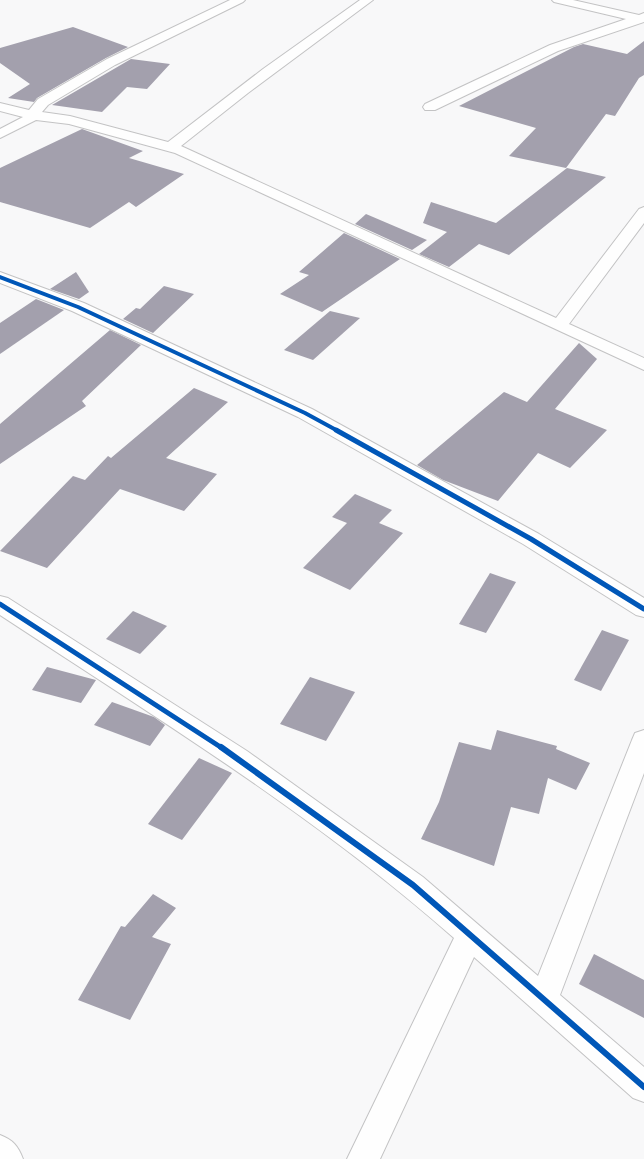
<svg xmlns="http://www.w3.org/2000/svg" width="644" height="1159" font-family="Ubuntu,sans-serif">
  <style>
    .building { fill: #a3a0ad }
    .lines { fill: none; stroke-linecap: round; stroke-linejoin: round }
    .minor-casing { stroke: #c3c3c4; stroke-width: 2 }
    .minor { fill: #fefefe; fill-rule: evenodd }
    .cycleway-far2-casing { stroke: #fff; stroke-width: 6 }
    .cycleway-far1-casing { stroke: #fff; stroke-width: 8 }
    .cycleway-casing { stroke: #fff; stroke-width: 9 }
    .cycleway-far2 { stroke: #0057b8; stroke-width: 4 }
    .cycleway-far1 { stroke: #0057b8; stroke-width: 5 }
    .cycleway { stroke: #0057b8; stroke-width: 6 }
  </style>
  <rect width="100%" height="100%" fill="#f8f8f9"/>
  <!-- building -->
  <g class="building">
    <path d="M73 27 128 47 106 58 37 98 34 102 8 98 30 84 0 63V48Z"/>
    <path d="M644 41V75L639 78 615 116 606 114 566 168 509 156 536 128 459 106 574 47 583 44 627 54Z"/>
    <path d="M131 59 170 64 147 89 127 87 102 112 52 105Z"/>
    <path d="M82 129 143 151 129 158 184 174 136 207 129 202 90 228 0 202V168Z"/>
    <path d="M567 168 606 177 509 255 479 244 449 267 419 254 447 232 423 223 431 202 496 223Z"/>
    <path d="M366 214 427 240 412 250 355 224Z"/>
    <path d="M344 233 400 259 322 312 280 294 309 275 299 272Z"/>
    <path d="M76 272 89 292 79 299 50 289Z"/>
    <path d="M164 286 194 294 153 333 123 319 136 308 140 309Z"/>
    <path d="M36 299 64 310 0 354V323Z"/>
    <path d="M330 311 360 318 313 360 284 350Z"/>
    <path d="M110 330 141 345 82 401 86 406 0 464V424Z"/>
    <path d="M579 343 597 359 555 409 607 430 570 468 538 453 498 501 443 480 417 465 504 392 527 402Z"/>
    <path d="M194 388 228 402 166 458 217 474 184 511 120 489 47 568 0 551 73 476 85 480 108 456 111 458Z"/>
    <path d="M355 494 392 510 379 523 403 533 350 590 303 568 347 523 332 517Z"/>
    <path d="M490 573 516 582 486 633 459 624Z"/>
    <path d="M133 611 167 626 140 654 106 639Z"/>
    <path d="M602 630 629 640 601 691 574 680Z"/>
    <path d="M47 667 96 680 81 703 32 690Z"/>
    <path d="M310 677 355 692 326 741 280 724Z"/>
    <path d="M112 702 154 717 165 725 150 746 94 725Z"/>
    <path d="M497 730 557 746 556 749 590 763 576 790 548 778 539 814 511 807 494 866 421 839 439 802 459 742 491 750Z"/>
    <path d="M199 758 232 773 182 840 148 824Z"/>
    <path d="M153 894 176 908 152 937 171 944 130 1020 78 1000 121 926 125 927Z"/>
    <path d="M594 954 644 980V1018L579 984Z"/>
  </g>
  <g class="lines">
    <defs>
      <g id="minor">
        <path d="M230 0H245L243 2 115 65 48 105 42 112 70 116 168 142 263 69 360 0H373L248 93 181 146 556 318 639 209 644 207V223L569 324 644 358V370L175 153 69 124 36 120 0 138V129L23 117 0 111V103L29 110 38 99 107 59Z"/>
        <path d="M552 0H573L639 15 644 13V22L558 51 435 110H425L423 107 425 104 550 45 626 19 554 2Z"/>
        <path d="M0 272 84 303 312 409 539 534 644 598V617L636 615 523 544 298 417 72 311 0 283Z"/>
        <path d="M0 596 8 598 247 751 423 877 538 976 632 740 635 733 644 730V773L560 995 644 1067V1102L633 1098 474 957 380 1159H347L454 938C315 815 155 717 0 615Z"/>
        <path d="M0 1135C13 1140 18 1146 23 1159H0Z"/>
      </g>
    </defs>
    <!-- minor casing -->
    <use href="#minor" class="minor-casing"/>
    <!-- minor -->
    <use href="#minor" class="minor"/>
    <defs>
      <path id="cycleway-far2" d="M0 277 78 307 305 413 338 431"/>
      <g id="cycleway-far1">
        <path d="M336 430 531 539 644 609"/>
        <path d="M0 604 222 748"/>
      </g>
      <path id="cycleway" d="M221 747 413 885 644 1087"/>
    </defs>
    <!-- cycleway-far2 casing -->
    <use href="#cycleway-far2" class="cycleway-far2-casing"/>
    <!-- cycleway-far1 casing -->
    <use href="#cycleway-far1" class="cycleway-far1-casing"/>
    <!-- cycleway casing -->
    <use href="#cycleway" class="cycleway-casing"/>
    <!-- cycleway-far2 -->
    <use href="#cycleway-far2" class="cycleway-far2"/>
    <!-- cycleway-far1 -->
    <use href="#cycleway-far1" class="cycleway-far1"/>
    <!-- cycleway -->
    <use href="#cycleway" class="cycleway"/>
  </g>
</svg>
